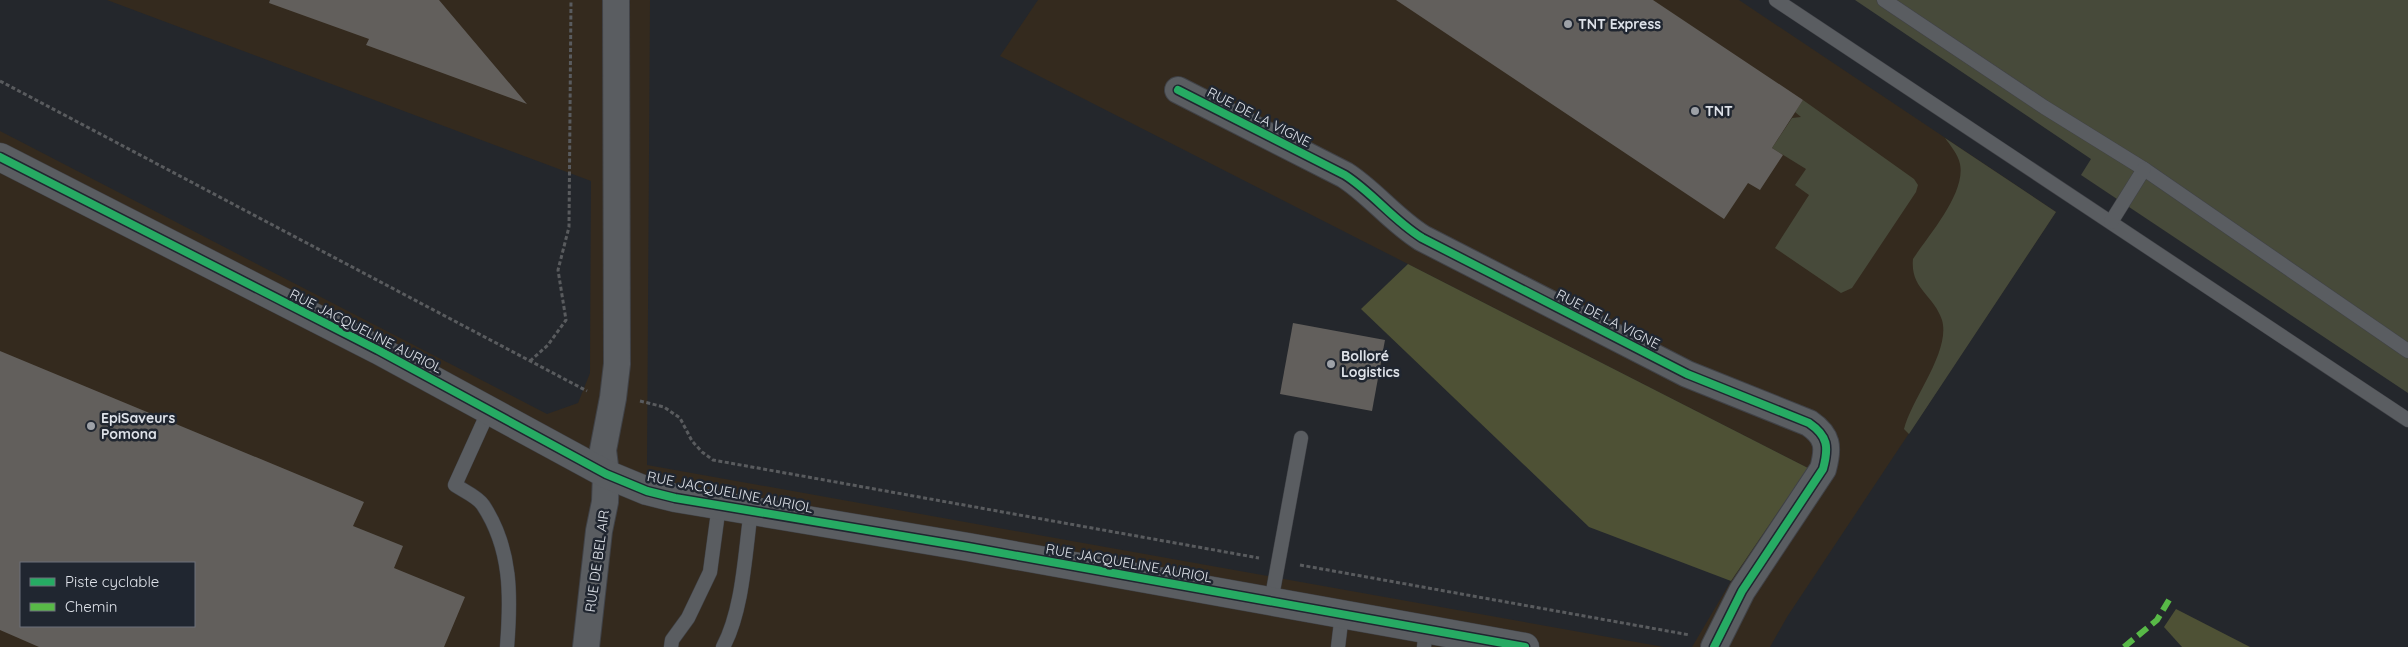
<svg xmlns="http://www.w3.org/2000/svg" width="2408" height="647" font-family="Quicksand,sans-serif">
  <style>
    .industrial { fill: #342a1e; fill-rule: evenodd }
    .green { fill: #474a3a }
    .forest { fill: #4e5135 }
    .building { fill: #625f5c; fill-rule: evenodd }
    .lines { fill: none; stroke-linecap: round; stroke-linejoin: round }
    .service-casing { stroke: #404247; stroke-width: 15 }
    .minor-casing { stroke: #404247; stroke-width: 28 }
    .tertiary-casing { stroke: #404247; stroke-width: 29 }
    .path { stroke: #595b5e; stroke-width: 3; stroke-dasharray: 4 2.5; stroke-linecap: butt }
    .service { stroke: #5a5d61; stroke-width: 14 }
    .minor { stroke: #5a5d61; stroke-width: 26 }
    .tertiary { stroke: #5a5d61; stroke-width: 28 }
    .quiet { stroke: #58b947; stroke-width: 6; stroke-dasharray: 12 6; stroke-linecap: butt }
    .cycleway-casing { stroke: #202630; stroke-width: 11 }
    .cycleway { stroke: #26ab63; stroke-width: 8 }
    .poi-dot { fill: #9da1a7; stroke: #202630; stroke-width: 2 }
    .labels { text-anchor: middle; stroke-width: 5; stroke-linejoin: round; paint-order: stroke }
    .poi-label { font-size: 14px; font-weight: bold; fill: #dee2e9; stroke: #202630; text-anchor: start }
    .street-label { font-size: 14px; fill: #dee2e9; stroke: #202630 }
  </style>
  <rect width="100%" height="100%" fill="#24272c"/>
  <!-- industrial -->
  <g class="industrial">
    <path d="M107 0H650L647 465 1664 647H0V131L547 414 578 403 590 373 591 181ZM21 563H194V626H21Z"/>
    <path d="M1038 0H1739L2056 212 1787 617 1770 647H1692L1731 581 1808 468 1000 56Z"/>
  </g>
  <!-- green -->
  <g class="green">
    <path d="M1855 0H2408V393L2081 175 2091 159Z"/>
    <path d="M1803 100 1914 179 1918 185 1916 192 1852 288 1841 293 1775 248 1809 195 1795 185 1806 169 1772 148 1792 118 1801 117 1795 112Z"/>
    <path d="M1945 138 2056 212 1909 434 1904 429C1912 398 1951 351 1942 320 1934 295 1910 289 1913 259 1929 235 1966 193 1960 164 1958 154 1950 145 1945 138Z"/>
  </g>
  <!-- forest -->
  <g class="forest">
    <path d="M1408 264 1808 468 1731 581 1589 527 1361 309Z"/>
    <path d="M2176 609 2250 647H2182L2164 627Z"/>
  </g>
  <!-- building -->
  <g class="building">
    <path d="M270 0H439L527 104 366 45 369 39 269 3Z"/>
    <path d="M1396 0H1653L1803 100 1772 148 1783 155 1760 190 1748 183 1724 219Z"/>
    <path d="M1293 323 1385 340 1372 411 1280 394Z"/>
    <path d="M0 351 364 502 353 526 403 546 394 568 465 597 444 647H39L0 630ZM21 563H194V626H21Z"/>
  </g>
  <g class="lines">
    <defs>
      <g id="service">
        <path d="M1776 0 2408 420"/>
        <path d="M1884 0 2044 107 2144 169 2408 351"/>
        <path d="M2111 222 2144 169"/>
        <path d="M489 410 455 485C464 491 478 497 483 505 512 549 511 597 507 647"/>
        <path d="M1271 602 1301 438"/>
        <path d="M671 647 672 640 688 618 710 572 719 505"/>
        <path d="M723 647C743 610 745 553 751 510"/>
        <path d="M1338 647 1342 614"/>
        <path d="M1424 647 1426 629"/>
      </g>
      <g id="minor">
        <path d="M1178 90 1345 175C1373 193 1393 220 1422 238L1687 374 1809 423C1828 436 1829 447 1823 469L1742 591 1714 647"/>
        <path d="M586 647 599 531 605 502 606 474 603 450 613 398 617 364 616 0"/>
      </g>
      <path id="tertiary" d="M0 157 378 350 606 474 647 491 675 498 968 547 1525 647"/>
    </defs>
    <!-- service casing -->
    <use href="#service" class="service-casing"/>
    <!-- minor casing -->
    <use href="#minor" class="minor-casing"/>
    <!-- tertiary casing -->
    <use href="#tertiary" class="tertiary-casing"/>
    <!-- path -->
    <g class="path">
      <path d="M0 81 587 391"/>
      <path d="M530 361 548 345 566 320 558 270 569 227 571 0"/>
      <path d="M640 401 664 407 680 418 692 441 702 452 713 460 1259 558"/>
      <path d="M1300 565 1690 635"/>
    </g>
    <!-- service -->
    <use href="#service" class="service"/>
    <!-- minor -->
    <use href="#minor" class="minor"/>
    <!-- tertiary -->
    <use href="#tertiary" class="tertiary"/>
    <!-- quiet -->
    <path class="quiet" d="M2124 647 2157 620 2172 595"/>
    <defs>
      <g id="cycleway">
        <path d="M1178 90 1345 175C1373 193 1393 220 1422 238L1687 374 1809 423C1828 436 1829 447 1823 469L1742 591 1714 647"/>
        <path d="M0 157 378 350 606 474 647 491 675 498 968 547 1525 647"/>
      </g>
    </defs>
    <!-- cycleway casing -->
    <use href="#cycleway" class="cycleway-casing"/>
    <!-- cycleway -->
    <use href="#cycleway" class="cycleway"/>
  </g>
  <!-- markers -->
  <g class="poi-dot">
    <circle cx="1568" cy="24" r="5"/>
    <circle cx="1695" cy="111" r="5"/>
    <circle cx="1331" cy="364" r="5"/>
    <circle cx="91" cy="426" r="5"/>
  </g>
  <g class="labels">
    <!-- poi labels -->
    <g class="poi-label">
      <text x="1578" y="29">TNT Express</text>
      <text x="1705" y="116">TNT</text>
      <text x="1341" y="361">Bolloré<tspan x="1341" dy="16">Logistics</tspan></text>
      <text x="101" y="423">EpiSaveurs<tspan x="101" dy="16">Pomona</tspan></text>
    </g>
    <!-- street labels -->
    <g class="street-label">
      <text transform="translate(1259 117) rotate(27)" y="5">RUE DE LA VIGNE</text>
      <text transform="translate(1608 319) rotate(27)" y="5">RUE DE LA VIGNE</text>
      <text transform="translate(366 331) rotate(27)" y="5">RUE JACQUELINE AURIOL</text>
      <text transform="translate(730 492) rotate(11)" y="5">RUE JACQUELINE AURIOL</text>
      <text transform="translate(597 561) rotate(-82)" y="5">RUE DE BEL AIR</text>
      <text transform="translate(1129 563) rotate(10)" y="5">RUE JACQUELINE AURIOL</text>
    </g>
  </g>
  <!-- legend -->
  <rect x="20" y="562" width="175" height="65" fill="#202630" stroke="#6c717a"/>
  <rect x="30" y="578" width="25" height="8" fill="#26ab63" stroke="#6c717a"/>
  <text x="65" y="587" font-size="15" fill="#dee2e9">Piste cyclable</text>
  <rect x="30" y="603" width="25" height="8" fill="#58b947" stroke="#6c717a"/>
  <text x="65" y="612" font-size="15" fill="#dee2e9">Chemin</text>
</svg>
